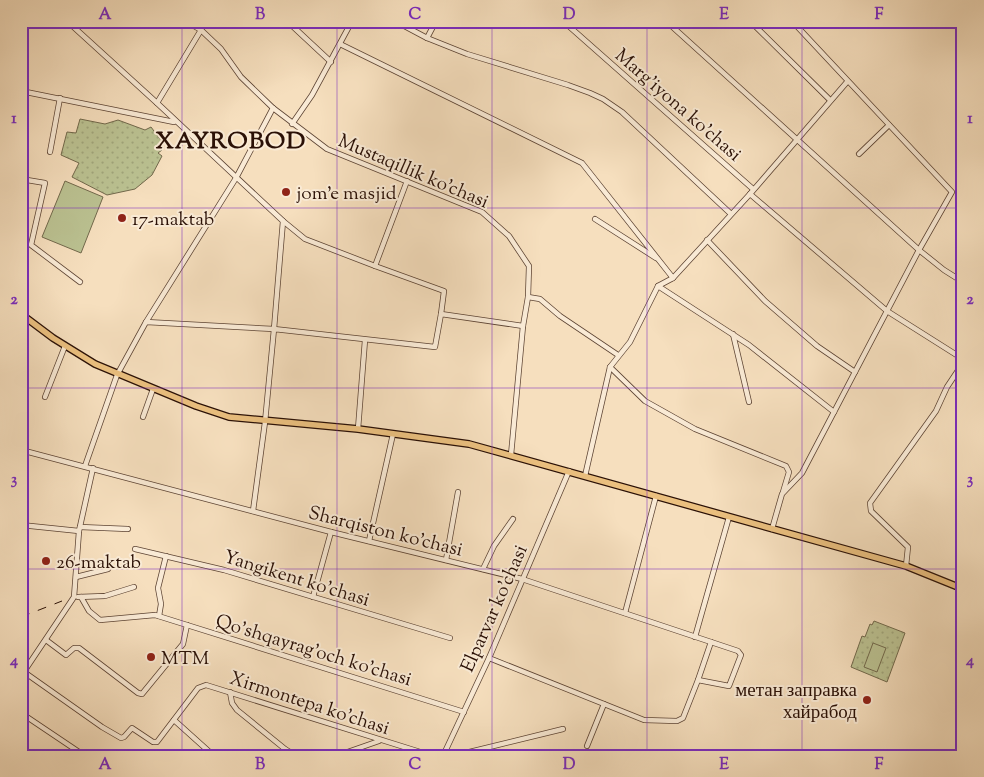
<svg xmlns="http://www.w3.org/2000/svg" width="984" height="777" font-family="'Sorts Mill Goudy',serif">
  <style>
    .grass { fill: url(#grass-dots); stroke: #72694c }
    .pitch { fill: #bbc292; stroke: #72694c }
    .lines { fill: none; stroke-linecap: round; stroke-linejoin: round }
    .minor-casing { stroke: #5d4434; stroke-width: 6 }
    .major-casing { stroke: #2a1006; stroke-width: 8 }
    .minor { stroke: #f9ead5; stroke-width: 4.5 }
    .major { stroke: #ebc07f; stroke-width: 5.5 }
    .rail { stroke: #2a1006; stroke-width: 1; stroke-dasharray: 9 9; stroke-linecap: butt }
    .grid { fill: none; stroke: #7b2cbf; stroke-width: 1; stroke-opacity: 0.55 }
    .poi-dot { fill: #8f2418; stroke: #f9ead5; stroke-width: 2 }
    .labels { text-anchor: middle; stroke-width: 4; stroke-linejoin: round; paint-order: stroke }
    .street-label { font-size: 19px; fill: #2a1006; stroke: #f9ead5 }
    .poi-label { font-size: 19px; fill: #2a1006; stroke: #f9ead5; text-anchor: start }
    .district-label { font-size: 24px; font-weight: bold; letter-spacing: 1px; fill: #2a1006; stroke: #f9ead5 }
    .neatline { fill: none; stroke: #7b2cbf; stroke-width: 2 }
    .grid-label { font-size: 16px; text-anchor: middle; font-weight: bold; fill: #7b2cbf }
  </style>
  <defs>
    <pattern id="grass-dots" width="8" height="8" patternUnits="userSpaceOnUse" patternTransform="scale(1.25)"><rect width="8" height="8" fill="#bbc292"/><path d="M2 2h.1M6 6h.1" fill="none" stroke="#a1a67c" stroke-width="1.8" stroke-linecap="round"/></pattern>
  </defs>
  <rect width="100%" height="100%" fill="#f6dfbe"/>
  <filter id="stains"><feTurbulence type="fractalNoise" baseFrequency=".004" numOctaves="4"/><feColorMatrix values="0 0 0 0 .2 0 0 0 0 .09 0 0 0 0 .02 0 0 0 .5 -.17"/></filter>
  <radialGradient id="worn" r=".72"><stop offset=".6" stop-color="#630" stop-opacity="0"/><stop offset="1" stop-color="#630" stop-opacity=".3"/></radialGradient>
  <!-- grass -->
  <g class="grass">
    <path d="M80 119 105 124 118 120 145 130 151 127 163 143 159 148 162 150 158 153 162 156 152 175 135 189 107 195 72 177 79 163 61 155 67 132 76 133Z"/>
    <path d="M874 621 905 633 887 682 851 667 862 636 865 637 870 624 872 625Z"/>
  </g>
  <!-- pitch -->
  <g class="pitch">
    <path d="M65 181 103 197 81 253 42 237Z"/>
    <path d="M873 643 886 648 877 672 864 667Z"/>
  </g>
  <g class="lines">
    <defs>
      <g id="minor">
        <path d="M67 21 157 103 283 221 274 329 146 322 117 375 85 466"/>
        <path d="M185 21 201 30 221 49 241 77 273 108 327 149 482 212 509 236 529 266 528 297 523 326 511 455"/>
        <path d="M287 21 331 62"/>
        <path d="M395 21 427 38 467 54 568 85 590 93 603 99 622 112 731 214"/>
        <path d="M563 21 753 189"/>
        <path d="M666 21 919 250 944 270 963 282"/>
        <path d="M750 21 830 100"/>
        <path d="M427 38 436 21"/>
        <path d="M340 44 582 163 673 278"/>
        <path d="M21 91 174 122"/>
        <path d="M157 103 201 30"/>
        <path d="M292 124 312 95 352 21"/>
        <path d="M50 152 60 98"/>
        <path d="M859 154 889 125"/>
        <path d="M21 179 45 183 31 245 80 282"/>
        <path d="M750 194 887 311 963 359"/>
        <path d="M595 219 656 258"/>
        <path d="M283 221 305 239 375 266 444 291 441 314"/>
        <path d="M707 240 765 301 817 346 855 372"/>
        <path d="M375 266 407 181"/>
        <path d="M658 286 749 345 834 412"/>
        <path d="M528 297 540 299 560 316 618 355"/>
        <path d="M146 322 236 178 273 108"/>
        <path d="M733 334 749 402"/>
        <path d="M610 367 645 401 695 429 786 466 789 472 783 492"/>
        <path d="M45 397 65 346"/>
        <path d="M143 417 153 389"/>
        <path d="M358 429 365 340"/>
        <path d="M21 450 331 532 522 579 738 651 741 655 729 686 698 680 683 718 677 721 644 720 489 658"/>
        <path d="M585 476 610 367 630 342 658 286 673 278 750 194 847 82"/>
        <path d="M253 511 265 422 274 329 435 347 441 314 523 326"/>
        <path d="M21 525 79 531"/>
        <path d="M80 527 128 529"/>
        <path d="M772 529 782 494 802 473 919 250 952 192 792 21"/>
        <path d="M369 541 393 434"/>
        <path d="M135 549 224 570 450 638"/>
        <path d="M446 560 458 492"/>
        <path d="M906 566 908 547 871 511 870 503 936 411 947 387 963 363"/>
        <path d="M483 569 494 546 513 519"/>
        <path d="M76 577 108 569"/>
        <path d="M78 597 105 596 134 587"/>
        <path d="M81 597 89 611 100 620 155 615 464 712"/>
        <path d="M313 597 331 532"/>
        <path d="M625 613 656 496"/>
        <path d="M159 616 161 604 158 588 166 556"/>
        <path d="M695 637 729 517"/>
        <path d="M46 640 66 655 74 648H79L138 693 142 694 183 644 187 625"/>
        <path d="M24 672 102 727 121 738 124 737 132 728 153 742H157L198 688 206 685 433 756"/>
        <path d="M21 676 74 597 79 531 93 468"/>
        <path d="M698 680 711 642"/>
        <path d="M230 692 232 703 237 710 285 749 296 756"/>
        <path d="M21 713 85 756"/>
        <path d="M174 720 214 756"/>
        <path d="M587 746 604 704"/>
        <path d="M336 756 379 741"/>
        <path d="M443 756 489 658 569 471"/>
        <path d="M453 756 563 729"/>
      </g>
      <path id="major" d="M21 314 53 338 95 364 196 406 229 417 358 429 469 444 906 566 963 589"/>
    </defs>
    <!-- minor casing -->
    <use href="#minor" class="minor-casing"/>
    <!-- major casing -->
    <use href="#major" class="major-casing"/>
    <!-- minor -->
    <use href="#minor" class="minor"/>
    <!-- major -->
    <use href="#major" class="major"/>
    <!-- rail -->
    <path class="rail" d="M21 617 62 601"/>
  </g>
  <!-- grid -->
  <path class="grid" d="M182 21V756M337 21V756M492 21V756M647 21V756M802 21V756M21 208H963M21 388H963M21 569H963"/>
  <!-- markers -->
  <g class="poi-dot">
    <circle cx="286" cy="192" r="5"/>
    <circle cx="122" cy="218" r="5"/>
    <circle cx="46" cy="561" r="5"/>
    <circle cx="151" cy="657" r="5"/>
    <circle cx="867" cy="700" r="5"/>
  </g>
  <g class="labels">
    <!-- street labels -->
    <g class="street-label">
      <text transform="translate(679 104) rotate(41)" y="7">Marg'iyona ko'chasi</text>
      <text transform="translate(414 170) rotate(23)" y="7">Mustaqillik ko'chasi</text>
      <text transform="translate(386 530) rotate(14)" y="7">Sharqiston ko'chasi</text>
      <text transform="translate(297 577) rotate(17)" y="7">Yangikent ko'chasi</text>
      <text transform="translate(493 608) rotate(-66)" y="7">Elparvar ko'chasi</text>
      <text transform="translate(314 649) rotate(17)" y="7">Qo'shqayrag'och ko'chasi</text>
      <text transform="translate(310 702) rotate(18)" y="7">Xirmontepa ko'chasi</text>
    </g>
    <!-- poi labels -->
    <g class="poi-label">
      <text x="296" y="199">jom'e masjid</text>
      <text x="132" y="225">17-maktab</text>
      <text x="56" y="568">26-maktab</text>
      <text x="161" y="664">MTM</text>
      <text x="857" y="696" text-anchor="end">метан заправка<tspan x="857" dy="22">хайрабод</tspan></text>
    </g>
    <!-- district labels -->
    <g class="district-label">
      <text x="231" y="148">XAYROBOD</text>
    </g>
  </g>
  <!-- margin -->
  <rect width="984" height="777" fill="none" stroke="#f6dfbe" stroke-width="55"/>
  <rect x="28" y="28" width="928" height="722" class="neatline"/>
  <g class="grid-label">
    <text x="105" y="19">A</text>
    <text x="260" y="19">B</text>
    <text x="415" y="19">C</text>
    <text x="569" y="19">D</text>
    <text x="724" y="19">E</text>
    <text x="879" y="19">F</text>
    <text x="14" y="123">1</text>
    <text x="970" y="123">1</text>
    <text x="14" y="304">2</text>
    <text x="970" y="304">2</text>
    <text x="14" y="484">3</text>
    <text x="970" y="484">3</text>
    <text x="14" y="665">4</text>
    <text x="970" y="665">4</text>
    <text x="105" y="769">A</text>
    <text x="260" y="769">B</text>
    <text x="415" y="769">C</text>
    <text x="569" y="769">D</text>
    <text x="724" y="769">E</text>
    <text x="879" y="769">F</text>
  </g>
  <rect width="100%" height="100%" filter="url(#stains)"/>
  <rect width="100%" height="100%" fill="url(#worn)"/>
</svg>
